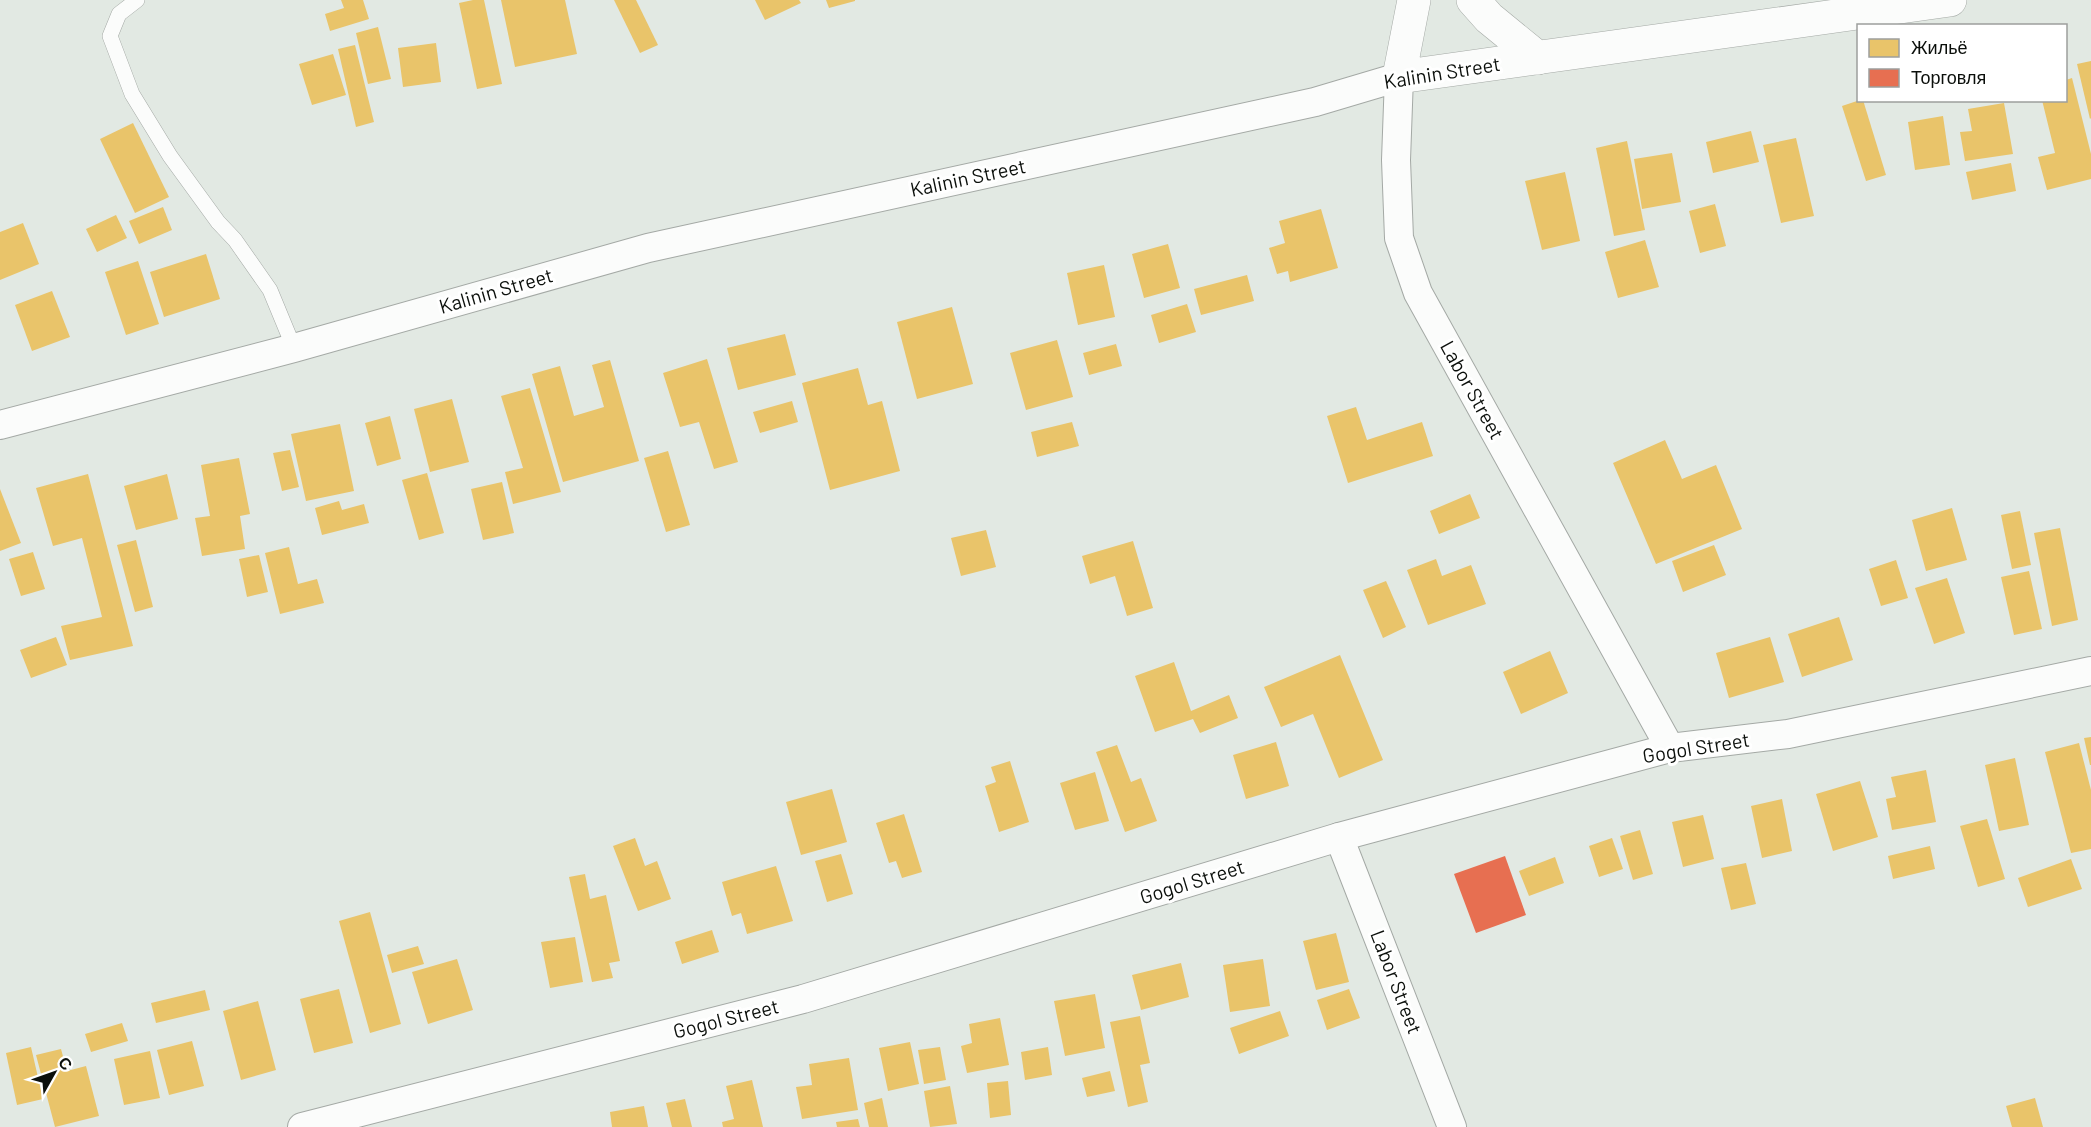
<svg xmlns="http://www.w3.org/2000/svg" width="2091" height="1127" font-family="Barlow,sans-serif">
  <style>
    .homes { fill: #e9c46a }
    .shops { fill: #e76f51 }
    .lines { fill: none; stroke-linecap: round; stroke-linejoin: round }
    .service-casing { stroke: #a4a9a5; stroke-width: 16 }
    .minor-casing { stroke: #a4a9a5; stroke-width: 30 }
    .tertiary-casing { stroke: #a4a9a5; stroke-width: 34 }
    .service { stroke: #fbfcfb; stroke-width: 15 }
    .minor { stroke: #fbfcfb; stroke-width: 28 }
    .tertiary { stroke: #fbfcfb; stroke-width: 33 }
    .labels { text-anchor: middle; stroke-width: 6; stroke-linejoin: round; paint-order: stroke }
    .street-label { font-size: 20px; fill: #0b0f0b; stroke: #fff }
  </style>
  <rect width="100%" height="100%" fill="#e2e9e3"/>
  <!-- homes -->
  <g class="homes">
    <path d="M341 0H363L369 19 330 31 325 14 344 8Z"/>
    <path d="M473 0H484L502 84 477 89 459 3Z"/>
    <path d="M501 0H565L577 54 515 67Z"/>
    <path d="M614 0H636L658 45 640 53Z"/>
    <path d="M755 0H799L801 3 765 20Z"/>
    <path d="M826 0H855V1L829 8Z"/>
    <path d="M378 27 391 79 368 84 356 33Z"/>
    <path d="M436 43 441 82 403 87 398 48Z"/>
    <path d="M355 45 374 122 356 127 338 49Z"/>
    <path d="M333 54 346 95 312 105 299 64Z"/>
    <path d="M2091 61V118L2090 119 2077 64Z"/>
    <path d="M2072 78 2091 154V179L2047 190 2038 157 2055 153 2042 100H2066V80Z"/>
    <path d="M1860 100H1863L1886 175 1866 181 1842 106Z"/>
    <path d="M2004 103 2013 154 1965 161 1960 132 1972 131 1968 109Z"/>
    <path d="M1943 116 1950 165 1915 170 1908 122Z"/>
    <path d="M133 123 169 197 135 213 100 139Z"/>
    <path d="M1751 131 1759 162 1713 173 1706 142Z"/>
    <path d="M1796 138 1814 216 1781 223 1763 145Z"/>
    <path d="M1627 141 1645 230 1614 236 1596 148Z"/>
    <path d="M1672 153 1681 202 1642 209 1634 159Z"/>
    <path d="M2011 163 2016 191 1972 200 1966 172Z"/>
    <path d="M1565 172 1580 241 1542 250 1525 181Z"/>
    <path d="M1715 204 1726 246 1700 253 1689 211Z"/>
    <path d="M163 207 172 230 139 244 129 221Z"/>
    <path d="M1321 209 1338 268 1290 282 1288 271 1277 274 1269 248 1285 243 1279 221Z"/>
    <path d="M116 215 127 238 97 252 86 229Z"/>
    <path d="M23 223 39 264 0 280V232Z"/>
    <path d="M1645 240 1659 287 1618 298 1605 252Z"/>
    <path d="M1168 244 1180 288 1144 298 1132 254Z"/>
    <path d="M206 254 220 299 164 317 150 272Z"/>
    <path d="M138 261 159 324 126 335 105 272Z"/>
    <path d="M1104 265 1115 317 1078 325 1067 273Z"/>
    <path d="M1247 275 1254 301 1201 315 1194 289Z"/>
    <path d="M52 291 70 337 32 351 15 305Z"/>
    <path d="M1187 304 1196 332 1159 343 1151 315Z"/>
    <path d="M952 307 973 384 917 399 897 322Z"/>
    <path d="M785 334 796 375 738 390 727 348Z"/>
    <path d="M1057 340 1073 397 1026 410 1010 353Z"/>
    <path d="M1116 344 1122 366 1089 375 1083 353Z"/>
    <path d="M707 359 738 462 714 469 699 422 680 427 663 373Z"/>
    <path d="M610 360 639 461 563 482 532 374 560 366 574 416 604 407 592 365Z"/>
    <path d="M858 368 868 405 882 401 900 471 830 490 802 383Z"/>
    <path d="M530 388 561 492 513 504 505 472 523 468 501 396Z"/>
    <path d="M452 399 469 462 430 472 414 409Z"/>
    <path d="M792 401 798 422 760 433 753 412Z"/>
    <path d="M1356 407 1367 440 1422 422 1433 456 1348 483 1327 416Z"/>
    <path d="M390 416 401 459 377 466 365 423Z"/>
    <path d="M1072 422 1079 446 1037 457 1031 432Z"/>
    <path d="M340 424 354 491 306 501 291 434Z"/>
    <path d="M1665 440 1682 479 1716 465 1742 529 1656 564 1613 463Z"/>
    <path d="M290 450 299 487 282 491 273 453Z"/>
    <path d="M668 451 690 525 666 532 644 458Z"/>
    <path d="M239 458 250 514 240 516 245 549 202 556 195 518 210 516 201 465Z"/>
    <path d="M427 473 444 533 419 540 402 480Z"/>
    <path d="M88 474 133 646 70 660 61 626 102 617 82 538 53 546 36 488Z"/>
    <path d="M167 474 178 519 136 530 124 486Z"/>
    <path d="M502 482 514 533 483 540 471 489Z"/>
    <path d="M0 489 21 543 0 551Z"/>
    <path d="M1470 494 1480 518 1439 534 1430 511Z"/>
    <path d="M339 501 342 510 364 504 369 523 322 535 315 508Z"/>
    <path d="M1952 508 1967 560 1926 571 1912 520Z"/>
    <path d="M2020 511 2031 565 2012 569 2001 515Z"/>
    <path d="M2060 528 2078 620 2052 626 2034 533Z"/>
    <path d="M986 530 996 567 961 576 951 538Z"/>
    <path d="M136 540 153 607 135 612 117 545Z"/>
    <path d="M1133 541 1153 608 1127 616 1115 576 1090 584 1082 556Z"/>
    <path d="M1714 545 1726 575 1683 592 1672 561Z"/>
    <path d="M289 547 298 584 317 579 324 603 280 614 265 553Z"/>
    <path d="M33 552 45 589 21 596 9 559Z"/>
    <path d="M259 555 268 592 247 597 239 559Z"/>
    <path d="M1436 559 1442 576 1471 565 1486 604 1428 625 1407 570Z"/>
    <path d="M1896 560 1908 598 1881 606 1869 569Z"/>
    <path d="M2029 571 2042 629 2014 635 2001 577Z"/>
    <path d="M1947 578 1965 633 1934 644 1915 588Z"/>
    <path d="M1386 581 1406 627 1383 638 1363 590Z"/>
    <path d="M1839 617 1853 660 1802 677 1788 634Z"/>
    <path d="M56 637 67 665 31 678 20 650Z"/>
    <path d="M1770 637 1784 682 1729 698 1716 653Z"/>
    <path d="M1550 651 1568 693 1521 714 1503 672Z"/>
    <path d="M1340 655 1383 760 1339 778 1313 714 1281 727 1264 687Z"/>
    <path d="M1174 662 1191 711 1229 695 1238 718 1200 733 1193 719 1155 732 1135 676Z"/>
    <path d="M2091 737V765H2090L2084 738Z"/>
    <path d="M1276 742 1289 786 1246 799 1233 755Z"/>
    <path d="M2079 743 2091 790V849L2071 853 2045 752Z"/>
    <path d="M1117 745 1131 782 1141 778 1157 821 1125 832 1096 752Z"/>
    <path d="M2015 758 2029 825 1999 831 1985 765Z"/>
    <path d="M1010 761 1029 822 999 832 985 786 996 782 991 767Z"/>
    <path d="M1926 770 1936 822 1892 830 1886 799 1896 797 1891 777Z"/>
    <path d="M1095 772 1109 821 1075 830 1060 783Z"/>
    <path d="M1860 781 1878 837 1833 851 1816 794Z"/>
    <path d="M832 789 847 842 801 855 786 802Z"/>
    <path d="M1782 799 1792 851 1762 858 1751 806Z"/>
    <path d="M904 814 922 872 902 878 896 861 889 863 876 823Z"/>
    <path d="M1703 815 1714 859 1683 867 1672 822Z"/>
    <path d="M1987 819 2005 879 1978 887 1960 826Z"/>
    <path d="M1640 830 1653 874 1633 880 1620 836Z"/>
    <path d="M635 838 645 866 657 861 671 899 638 911 613 846Z"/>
    <path d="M1612 838 1623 869 1599 877 1589 846Z"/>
    <path d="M1930 846 1935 869 1893 879 1888 856Z"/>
    <path d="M841 854 853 894 827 902 815 861Z"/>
    <path d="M1555 857 1564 883 1529 896 1519 871Z"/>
    <path d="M2071 859 2082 889 2028 907 2018 878Z"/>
    <path d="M1746 863 1756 904 1731 910 1721 868Z"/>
    <path d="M776 866 793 921 747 934 741 913 732 916 722 882Z"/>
    <path d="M585 874 590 899 606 895 620 961 609 963 613 978 592 982 569 877Z"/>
    <path d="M370 912 401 1024 370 1033 339 921Z"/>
    <path d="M712 930 719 952 682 964 675 942Z"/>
    <path d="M1336 933 1349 982 1316 990 1303 941Z"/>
    <path d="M575 937 583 982 550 988 541 942Z"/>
    <path d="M418 946 424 964 392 973 387 955Z"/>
    <path d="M457 959 473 1010 428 1024 412 972Z"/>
    <path d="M1263 959 1270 1006 1230 1012 1223 965Z"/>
    <path d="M1181 963 1189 997 1141 1010 1132 975Z"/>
    <path d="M339 989 353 1043 314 1053 300 999Z"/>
    <path d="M1349 989 1360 1018 1327 1030 1317 1000Z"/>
    <path d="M205 990 210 1010 156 1023 151 1003Z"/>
    <path d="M1095 994 1105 1048 1065 1056 1054 1001Z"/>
    <path d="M258 1001 276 1070 241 1080 223 1011Z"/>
    <path d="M1280 1011 1289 1036 1239 1054 1230 1028Z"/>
    <path d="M1140 1016 1150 1063 1140 1065 1148 1102 1128 1107 1110 1022Z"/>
    <path d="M1000 1018 1009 1065 967 1073 961 1046 972 1043 969 1024Z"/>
    <path d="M122 1023 128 1041 91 1052 85 1034Z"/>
    <path d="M192 1041 204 1086 169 1095 157 1050Z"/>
    <path d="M910 1042 919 1084 888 1091 879 1048Z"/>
    <path d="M31 1047 43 1099 17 1105 6 1053Z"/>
    <path d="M940 1047 946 1080 924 1084 918 1050Z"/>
    <path d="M1048 1047 1052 1075 1025 1080 1021 1052Z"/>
    <path d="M61 1049 67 1071 86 1066 99 1116 55 1127 36 1055Z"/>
    <path d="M150 1051 160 1098 124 1105 114 1059Z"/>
    <path d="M849 1058 858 1110 802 1119 796 1087 812 1085 809 1064Z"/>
    <path d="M1110 1071 1115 1091 1087 1097 1082 1078Z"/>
    <path d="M752 1080 763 1127H723L722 1122 734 1119 726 1086Z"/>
    <path d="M1008 1081 1011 1115 990 1118 987 1083Z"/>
    <path d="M950 1086 957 1124 930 1127 924 1091Z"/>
    <path d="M882 1098 888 1127H869L864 1103Z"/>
    <path d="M2035 1098 2043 1127H2012L2006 1106Z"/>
    <path d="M685 1099 692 1127H672L666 1103Z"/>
    <path d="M644 1106 648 1127H612L610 1112Z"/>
    <path d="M858 1119 860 1127H837L836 1122Z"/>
  </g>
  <!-- shops -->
  <path class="shops" d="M1505 856 1526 915 1476 933 1454 874Z"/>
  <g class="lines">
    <defs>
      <path id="service" d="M137 0 119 14 110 36 132 94 170 156 218 222 235 240 270 290 294 348"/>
      <g id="minor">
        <path d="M0 425 294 348 648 248 1315 102 1399 77 1396 160 1399 238 1418 293 1670 748"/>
        <path d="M1339 837 1452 1127"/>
        <path d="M302 1127 803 999 1339 837 1670 748 1788 734 2091 671"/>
      </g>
      <g id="tertiary">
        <path d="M1414 0 1399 77 1950 0"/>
        <path d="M1473 0 1489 18 1538 58"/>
      </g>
    </defs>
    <!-- service casing -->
    <use href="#service" class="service-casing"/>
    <!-- minor casing -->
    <use href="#minor" class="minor-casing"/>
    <!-- tertiary casing -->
    <use href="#tertiary" class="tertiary-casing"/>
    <!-- service -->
    <use href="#service" class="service"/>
    <!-- minor -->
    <use href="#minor" class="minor"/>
    <!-- tertiary -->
    <use href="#tertiary" class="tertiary"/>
  </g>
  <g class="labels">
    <!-- street labels -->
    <g class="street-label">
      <text transform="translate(1442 73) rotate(-9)" y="7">Kalinin Street</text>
      <text transform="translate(968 178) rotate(-12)" y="7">Kalinin Street</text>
      <text transform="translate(496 291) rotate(-16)" y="7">Kalinin Street</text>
      <text transform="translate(1472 390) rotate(61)" y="7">Labor Street</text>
      <text transform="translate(1696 748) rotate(-9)" y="7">Gogol Street</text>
      <text transform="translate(1192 882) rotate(-17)" y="7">Gogol Street</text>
      <text transform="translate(1396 982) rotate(69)" y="7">Labor Street</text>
      <text transform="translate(726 1019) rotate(-14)" y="7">Gogol Street</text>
    </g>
  </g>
  <!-- legend -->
  <rect x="1857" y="24" width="210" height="78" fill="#ffffff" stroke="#9d9f9d" stroke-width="1.5"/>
  <rect x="1869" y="39" width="30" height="18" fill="#e9c46a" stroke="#9d9f9d" stroke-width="1.5"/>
  <text x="1911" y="54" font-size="18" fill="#0b0f0b">Жильё</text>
  <rect x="1869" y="69" width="30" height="18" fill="#e76f51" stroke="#9d9f9d" stroke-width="1.5"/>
  <text x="1911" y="84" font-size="18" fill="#0b0f0b">Торговля</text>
  <!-- north arrow -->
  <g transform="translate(54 1073) rotate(50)" stroke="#ffffff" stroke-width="4.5" paint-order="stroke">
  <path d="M0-4.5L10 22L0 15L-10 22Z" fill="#0b0f0b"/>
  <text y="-9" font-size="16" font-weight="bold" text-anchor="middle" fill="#0b0f0b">С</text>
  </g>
</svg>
